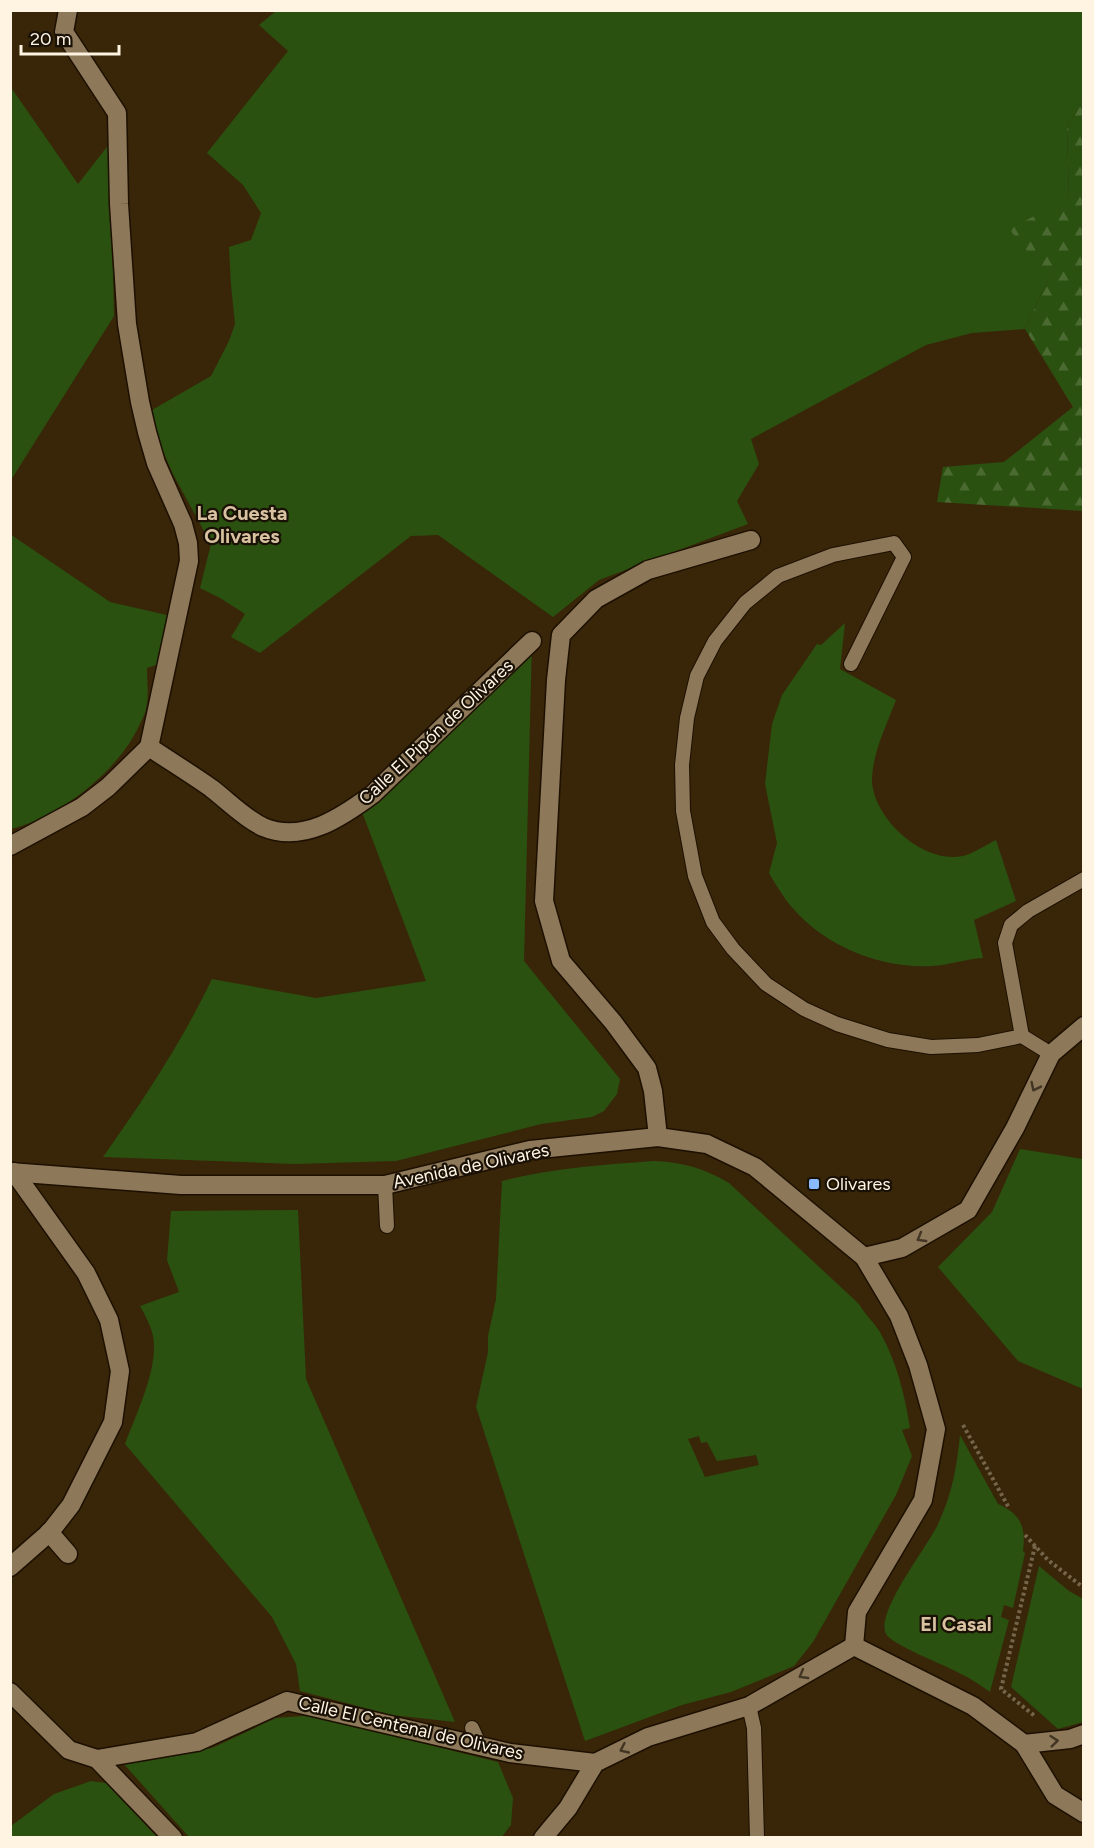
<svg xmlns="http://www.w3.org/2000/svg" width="1094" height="1848" font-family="Figtree,sans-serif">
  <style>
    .green { fill: #2a510f; fill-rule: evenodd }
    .forest { fill: url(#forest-firs) }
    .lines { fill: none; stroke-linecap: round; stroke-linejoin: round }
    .lane-casing { stroke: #1d1000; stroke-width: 16 }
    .street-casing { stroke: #1d1000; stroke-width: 21 }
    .path { stroke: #75654b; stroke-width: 4; stroke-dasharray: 3 3; stroke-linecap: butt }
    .lane { stroke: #8d7859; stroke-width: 14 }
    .street { stroke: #8d7859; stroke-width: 18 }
    .oneway { stroke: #423523 }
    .poi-dot { fill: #89bafc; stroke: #1a1106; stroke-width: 2 }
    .labels { text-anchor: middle; stroke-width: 4.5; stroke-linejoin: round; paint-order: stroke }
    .street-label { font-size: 18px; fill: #fff3e2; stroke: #1a1106 }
    .poi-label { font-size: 18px; fill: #fff3e2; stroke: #1a1106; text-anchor: start }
    .neighbourhood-label { font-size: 20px; font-weight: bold; fill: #d9c2a1; stroke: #1a1106 }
  </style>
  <defs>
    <pattern id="forest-firs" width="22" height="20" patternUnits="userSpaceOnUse" patternTransform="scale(1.5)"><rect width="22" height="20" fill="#2a510f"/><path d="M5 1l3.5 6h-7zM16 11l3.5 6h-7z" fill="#4a6a32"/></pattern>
  </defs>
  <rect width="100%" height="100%" fill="#392609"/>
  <!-- green -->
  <g class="green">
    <path d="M276 11H1083V100L1067 127 1069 198 1049 277 1025 329 972 333 926 345 751 439 759 464 737 501 748 524 599 580 553 617 438 535 411 536 260 653 231 637 245 614 220 598 200 588 211 544 173 474 159 442 152 410 211 376 229 341 235 324 231 285 229 247 251 240 261 213 243 185 207 153 288 51 259 25Z"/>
    <path d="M10 86 78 184 110 143 114 316 11 480Z"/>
    <path d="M10 534 110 602 171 616 159 664 147 668C147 681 149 696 146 709 145 715 141 721 139 726 118 771 59 818 11 829Z"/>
    <path d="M845 623 840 669 896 700C887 724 873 752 872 778 871 817 923 865 963 856 974 853 986 845 996 840L1016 901 974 920 983 958C966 959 949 965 932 966 878 969 819 944 786 900 780 891 774 882 769 873L777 843 765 784 772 724 782 695 817 644 821 645Z"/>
    <path d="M532 641 524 961 620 1079 617 1094 604 1111 592 1117 541 1124 396 1161 295 1164 103 1157C145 1098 181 1043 212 979L316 998 426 981 359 804Z"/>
    <path d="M1020 1149 1083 1159V1389L1018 1361 938 1267 992 1212Z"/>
    <path d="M653 1161C682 1162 704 1168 729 1183L859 1304C865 1315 875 1323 881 1334 897 1363 905 1396 910 1428L902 1430 912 1456 896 1495 813 1642 794 1666 731 1692 682 1705 585 1741 476 1407 488 1352V1336L496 1299 502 1181C552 1168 602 1165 653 1161ZM699 1436 701 1443 707 1442 717 1461 756 1455 759 1465 705 1477 688 1439Z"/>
    <path d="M298 1210 306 1379 455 1722 392 1715 300 1691 296 1664 272 1617 125 1444C136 1414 159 1368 153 1336 151 1326 145 1315 140 1306L179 1292 167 1260 171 1211Z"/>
    <path d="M960 1435 998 1504C1021 1514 1026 1527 1023 1551L1025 1553 1013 1608 1004 1605 1001 1617 1009 1620 990 1692C980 1685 970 1678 959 1673 945 1665 892 1645 886 1634 875 1612 929 1545 938 1524 952 1495 957 1466 960 1435Z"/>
    <path d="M1039 1566 1069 1591 1083 1599V1722L1058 1729 1011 1687Z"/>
    <path d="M303 1716 322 1718 498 1762 513 1798 511 1825 501 1838 189 1837 123 1763 212 1748 276 1718Z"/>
    <path d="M91 1781 106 1783 157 1837H11V1826L54 1794Z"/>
  </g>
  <!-- forest -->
  <path class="forest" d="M1083 100V511L937 502 943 467 1004 462 1073 407 1025 329 1049 277 1009 229 1069 198 1067 127Z"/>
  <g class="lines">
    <defs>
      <g id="lane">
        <path d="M851 664 904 557 894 543 833 555 778 576 745 603 715 641 697 676 687 718 682 765 683 811 695 876 713 922 733 949 766 984 804 1009 837 1024 888 1040 931 1047 978 1045 1022 1036 1005 943 1011 925 1028 911 1084 879"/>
        <path d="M1022 1036 1051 1054"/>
        <path d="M385 1185 387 1226"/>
        <path d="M749 1706 754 1728 757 1838"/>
        <path d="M472 1728 480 1746"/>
      </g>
      <g id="street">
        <path d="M68 10 64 32 117 113 119 204 127 324 140 402 147 432 156 463 183 524 188 543 189 561 149 747"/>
        <path d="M149 747C170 761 191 774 211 788 228 801 244 818 263 827 303 844 342 817 373 794L532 641"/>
        <path d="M10 846 82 807 108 787 149 747"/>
        <path d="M658 1137 653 1091 647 1068 613 1022 561 961 544 901 556 680 561 635 596 599 648 570 751 540"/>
        <path d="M10 1172 181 1185H385L530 1150 658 1137 707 1144 755 1167 864 1257 899 1316 918 1365 936 1429 923 1500 857 1612 854 1646"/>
        <path d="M864 1257 902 1248 968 1210 1015 1128 1051 1054 1084 1026"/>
        <path d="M49 1532 68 1554"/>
        <path d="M10 1567 50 1532 71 1505 113 1422 120 1371 109 1320 86 1273 14 1172"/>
        <path d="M854 1646 973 1706 1024 1744 1055 1795 1084 1813"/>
        <path d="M10 1692 69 1750 97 1759 197 1742 287 1701 510 1753 595 1763"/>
        <path d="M1024 1744 1070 1739 1084 1734"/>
        <path d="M97 1759 173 1838"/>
        <path d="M543 1838 568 1808 595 1763 648 1737 749 1706 854 1646"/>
      </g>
    </defs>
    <!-- lane casing -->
    <use href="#lane" class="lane-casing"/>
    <!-- street casing -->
    <use href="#street" class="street-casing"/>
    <!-- path -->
    <g class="path">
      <path d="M963 1425 1009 1508"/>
      <path d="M1025 1535 1048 1560 1084 1588"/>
      <path d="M1035 1546 1001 1689 1036 1717"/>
    </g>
    <!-- lane -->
    <use href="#lane" class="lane"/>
    <!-- street -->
    <use href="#street" class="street"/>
  </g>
  <!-- one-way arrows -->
  <defs><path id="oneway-chevron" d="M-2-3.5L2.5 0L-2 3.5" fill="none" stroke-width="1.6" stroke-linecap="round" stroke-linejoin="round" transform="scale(1.5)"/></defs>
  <g class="oneway">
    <use href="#oneway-chevron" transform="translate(1035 1087) rotate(116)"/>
    <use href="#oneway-chevron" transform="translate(921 1238) rotate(150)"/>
    <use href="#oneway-chevron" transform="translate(803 1675) rotate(150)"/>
    <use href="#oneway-chevron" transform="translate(1054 1741) rotate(-6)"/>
    <use href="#oneway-chevron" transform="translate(624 1749) rotate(155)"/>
  </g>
  <!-- markers -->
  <rect class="poi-dot" x="808" y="1178" width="12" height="12" rx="3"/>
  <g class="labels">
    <!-- street labels -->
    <g class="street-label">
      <text transform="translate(436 732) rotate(-43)" y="6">Calle El Pipón de Olivares</text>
      <text transform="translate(471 1166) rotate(-12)" y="6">Avenida de Olivares</text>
      <text transform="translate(411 1728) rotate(13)" y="6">Calle El Centenal de Olivares</text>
    </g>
    <!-- poi labels -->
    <g class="poi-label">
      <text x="826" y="1190">Olivares</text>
    </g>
    <!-- neighbourhood labels -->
    <g class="neighbourhood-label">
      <text x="242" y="520">La Cuesta<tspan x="242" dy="23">Olivares</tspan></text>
      <text x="956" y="1631">El Casal</text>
    </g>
  </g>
  <!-- border -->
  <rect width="1094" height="1848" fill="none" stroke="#fff3e2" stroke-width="24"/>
  <!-- scale -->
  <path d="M21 45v9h98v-9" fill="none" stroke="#fff3e2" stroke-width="3"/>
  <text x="30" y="45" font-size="18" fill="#fff3e2" stroke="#1a1106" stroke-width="4.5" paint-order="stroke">20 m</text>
</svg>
